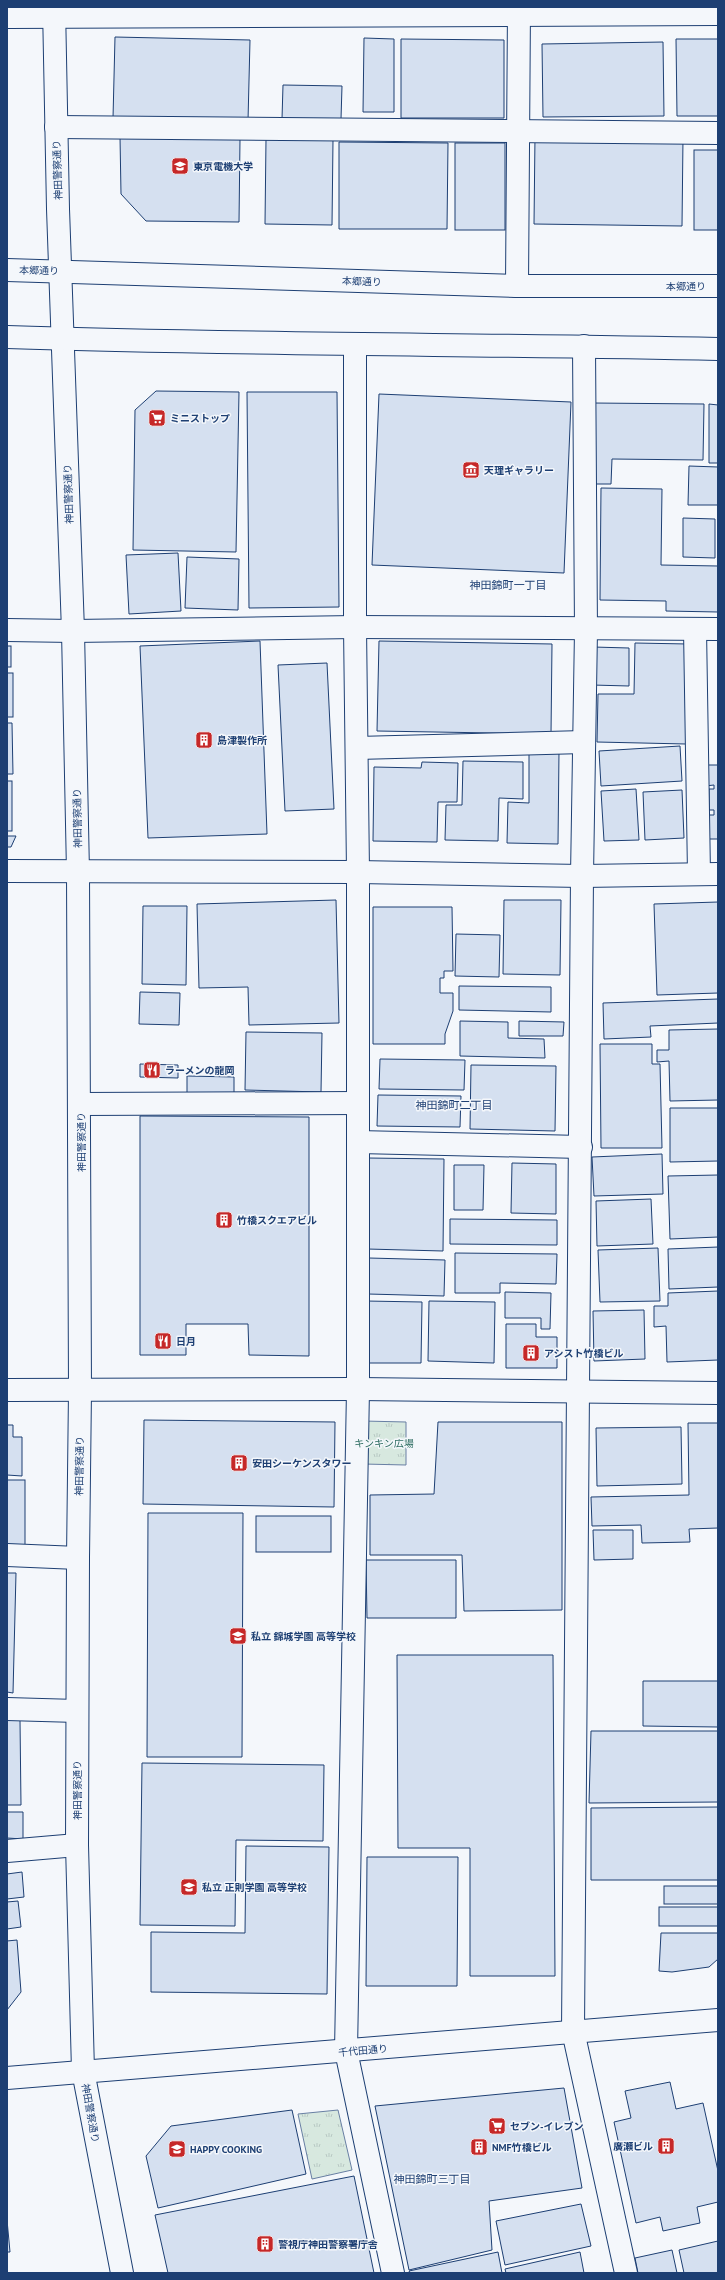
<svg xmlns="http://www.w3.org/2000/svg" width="725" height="2280" font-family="'PT Sans','Noto Sans JP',sans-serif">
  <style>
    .park { fill: url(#park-tufts); stroke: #687fa3 }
    .building { fill: #d5e0f0; stroke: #1d3f73 }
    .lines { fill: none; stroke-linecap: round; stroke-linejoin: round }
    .minor-casing { stroke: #1d3f73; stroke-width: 24 }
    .major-casing { stroke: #1d3f73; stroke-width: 24 }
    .minor { stroke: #f4f7fb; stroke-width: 22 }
    .major { stroke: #f4f7fb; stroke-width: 22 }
    .labels { text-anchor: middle; stroke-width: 3; stroke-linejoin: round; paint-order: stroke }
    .poi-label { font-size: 10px; font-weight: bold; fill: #1d3f73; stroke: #f4f7fb; text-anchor: start }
    .street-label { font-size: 10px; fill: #1d3f73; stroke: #f4f7fb }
    .park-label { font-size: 10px; fill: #2c6c60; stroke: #f4f7fb }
    .neighbourhood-label { font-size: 11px; fill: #1d3f73; stroke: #f4f7fb }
  </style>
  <defs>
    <pattern id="park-tufts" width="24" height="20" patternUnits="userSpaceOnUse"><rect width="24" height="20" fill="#d7e8df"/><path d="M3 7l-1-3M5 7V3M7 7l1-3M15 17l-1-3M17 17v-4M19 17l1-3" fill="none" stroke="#b8c8c3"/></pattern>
  </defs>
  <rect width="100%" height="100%" fill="#f4f7fb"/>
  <!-- park -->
  <g class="park">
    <path d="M363 1421 406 1422V1465L363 1464Z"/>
    <path d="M338 2110 352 2170 312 2179 298 2114Z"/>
  </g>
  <!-- building -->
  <g class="building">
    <path d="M115 37 250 40 248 121 113 118Z"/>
    <path d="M364 38 394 39V112H363Z"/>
    <path d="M401 39 504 40V118H401Z"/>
    <path d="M676 39H718V116H677Z"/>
    <path d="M663 42 664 116 543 117 542 44Z"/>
    <path d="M283 85 342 86 341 119H282Z"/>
    <path d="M535 136 683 138 682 226 534 224Z"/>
    <path d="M120 137 240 139 239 222 146 221 121 194Z"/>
    <path d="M266 139 333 140 332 225 265 224Z"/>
    <path d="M339 142 448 143 447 229H339Z"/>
    <rect x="455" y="143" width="50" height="87"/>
    <rect x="694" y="150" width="24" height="80"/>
    <path d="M156 391 239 392 236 552 133 550 135 410Z"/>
    <path d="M247 392H337L339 607 249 608Z"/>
    <path d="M379 394 571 402 564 573 372 565Z"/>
    <path d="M593 403 704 404 703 460 612 459 611 484H592Z"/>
    <path d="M709 404 718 405V463H709Z"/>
    <path d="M689 466 718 467V505H688Z"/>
    <path d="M601 488 662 489 661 565 718 566V612L666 611V601L600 600Z"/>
    <path d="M683 518 715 519V558L683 557Z"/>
    <path d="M178 553 181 611 129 614 126 555Z"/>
    <path d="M187 557 239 559 238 610 185 608Z"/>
    <path d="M260 641 267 834 148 838 140 646Z"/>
    <path d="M379 641 552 644 551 734 377 731Z"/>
    <path d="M635 643 688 644 686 744 597 742 598 694H634Z"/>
    <rect x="7" y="646" width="4" height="21"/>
    <path d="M593 647 629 648V686L592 685Z"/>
    <path d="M327 663 334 809 285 811 278 665Z"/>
    <rect x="7" y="673" width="6" height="44"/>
    <path d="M7 723H12L13 774H7Z"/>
    <path d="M680 746 682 781 601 786 599 751Z"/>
    <path d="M529 751 559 752 558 844 507 843 508 802 529 803Z"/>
    <path d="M463 761 523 762V799L499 798 498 841 445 840 446 805H462Z"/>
    <path d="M422 762 458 763 457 802H438L437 842 373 841 374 767 421 768Z"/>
    <path d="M706 765H718V839H705L706 815H714V810H709V789H714V785L705 786Z"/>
    <rect x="7" y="781" width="5" height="50"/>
    <path d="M636 789 639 840 604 841 601 791Z"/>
    <path d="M682 790 684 838 645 840 643 792Z"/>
    <path d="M7 836H16L11 847H7Z"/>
    <path d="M336 900 339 1023 249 1025 248 987 199 988 197 904Z"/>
    <path d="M504 900H561L560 975 503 974Z"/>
    <path d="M718 902V993L657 995 654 904Z"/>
    <path d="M143 906H187L186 985 142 984Z"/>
    <path d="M373 907H452L453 971H444V978H440V993H453V1011L445 1034V1044H373Z"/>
    <path d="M456 934 500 935 499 977 455 976Z"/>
    <path d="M459 986 551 987V1012L459 1010Z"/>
    <path d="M140 992 180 993 179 1025 139 1024Z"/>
    <path d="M718 999V1023L650 1026 651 1037 604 1039 603 1003Z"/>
    <path d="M460 1021 508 1022V1038L544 1039 545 1058 460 1056Z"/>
    <path d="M519 1021 564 1022 563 1036H519Z"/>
    <path d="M718 1029V1100L670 1101 669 1061 657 1062V1050H669V1030Z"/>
    <path d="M246 1032 322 1033 321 1092 245 1090Z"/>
    <path d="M600 1044H652V1064H660L662 1148H601Z"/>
    <path d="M380 1059 465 1060 464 1090 379 1089Z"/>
    <path d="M140 1064 178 1065V1078L140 1077Z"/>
    <path d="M471 1065 556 1066 555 1131 470 1129Z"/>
    <path d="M187 1076 234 1077V1096H187Z"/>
    <path d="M378 1095 461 1096 460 1127 377 1126Z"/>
    <path d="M670 1108H718V1161L670 1162Z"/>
    <path d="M140 1116 309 1117V1356L249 1355 248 1324H186V1355H140Z"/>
    <path d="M662 1154 663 1194 594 1196 592 1157Z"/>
    <path d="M368 1158 444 1159 443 1251 367 1249Z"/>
    <path d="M512 1163 556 1164V1214L511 1213Z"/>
    <path d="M454 1165H484L483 1210H454Z"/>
    <path d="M718 1175V1237L670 1239 668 1176Z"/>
    <path d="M651 1199 653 1244 597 1246 596 1201Z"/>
    <path d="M450 1219 557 1220V1245L450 1244Z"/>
    <path d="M718 1247V1287L669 1289 668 1249Z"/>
    <path d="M658 1248 660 1301 600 1302 598 1250Z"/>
    <path d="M455 1253 557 1254 556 1284 500 1283V1293H455Z"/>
    <path d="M369 1258 445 1260 444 1296 368 1294Z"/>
    <path d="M718 1291V1360L667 1362 666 1326 654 1327V1306H668V1293Z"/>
    <path d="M505 1292 551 1293 550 1329H541V1318H505Z"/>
    <path d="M366 1301 422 1302 421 1363H365Z"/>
    <path d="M429 1301 495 1302 494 1363 428 1361Z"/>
    <path d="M644 1310 645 1359 594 1361 593 1311Z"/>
    <path d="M506 1324H536V1337H557V1368H506Z"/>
    <path d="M144 1420 335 1422 334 1507 143 1504Z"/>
    <path d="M438 1422H562V1610L464 1611 462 1555H370V1495L434 1494Z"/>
    <path d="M688 1423H718V1528L689 1529 690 1542 642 1543 641 1525 592 1526 591 1497 689 1495Z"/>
    <path d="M7 1425H13V1437H22V1476L7 1475Z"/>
    <path d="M681 1427 682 1484 597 1486 596 1428Z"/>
    <rect x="7" y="1480" width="18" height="66"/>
    <path d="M148 1513H243L242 1757H147Z"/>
    <rect x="256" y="1516" width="75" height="36"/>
    <path d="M593 1530H633V1559L594 1560Z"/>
    <path d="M366 1560H456V1618H367Z"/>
    <path d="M7 1573H16L13 1693 7 1692Z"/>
    <path d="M397 1655H553L555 1976H470V1848H398Z"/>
    <path d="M643 1681H718V1727L643 1726Z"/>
    <path d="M7 1720H20L21 1805H7Z"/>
    <path d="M591 1731H718V1802L589 1803Z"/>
    <path d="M142 1763 324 1765 323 1841 236 1840 235 1926 140 1925Z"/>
    <path d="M718 1807V1880H591V1808Z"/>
    <path d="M7 1812H23V1839L7 1838Z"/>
    <path d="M246 1846 329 1847 327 1994 151 1992V1932L245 1933Z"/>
    <path d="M367 1857H458L457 1986H366Z"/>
    <path d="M22 1872 24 1897 7 1899V1874Z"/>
    <rect x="664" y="1886" width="54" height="18"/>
    <path d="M18 1901 21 1927 7 1929V1902Z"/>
    <rect x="659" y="1907" width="59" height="19"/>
    <path d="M661 1933H718V1959L709 1967 672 1972 659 1971Z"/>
    <path d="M17 1940 21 1992 7 2010V1941Z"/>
    <path d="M670 2082 676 2109 703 2103 718 2171V2202L697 2207 700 2223 663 2231 660 2217 636 2223 614 2122 631 2118 625 2091Z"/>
    <path d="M564 2088 582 2188 489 2201 492 2250 409 2270 375 2106Z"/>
    <path d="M292 2110 306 2174 158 2208 146 2156 171 2126Z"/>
    <path d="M354 2176 374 2273H168L155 2215Z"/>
    <path d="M581 2204 591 2246 505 2265 496 2221Z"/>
    <path d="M7 2220 10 2252H7Z"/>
    <path d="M718 2241V2273H684L679 2250Z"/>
    <path d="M672 2250 677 2273H638L635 2258Z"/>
    <path d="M498 2252 502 2273H410L409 2271Z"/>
    <path d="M580 2252 584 2273H506L505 2269Z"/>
  </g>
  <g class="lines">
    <defs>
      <g id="minor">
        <path d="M54 7 58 209 73 631 78 872 80 1391 78 1558 77 1845 83 2071 122 2273"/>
        <path d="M7 17 718 14"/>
        <path d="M56 127 718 133"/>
        <path d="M517 286 519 7"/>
        <path d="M355 344V627L358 872V1389L346 2051 393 2273"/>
        <path d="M584 346 586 630 582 876 573 2031 626 2273"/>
        <path d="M695 629 699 874"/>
        <path d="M7 630 73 631 355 627 718 629"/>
        <path d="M357 748 584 742"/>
        <path d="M7 871 358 872 582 876 718 874"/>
        <path d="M81 1104 358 1103"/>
        <path d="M358 1142 581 1147"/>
        <path d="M7 1390 358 1389 718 1393"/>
        <path d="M7 1555 78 1558"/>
        <path d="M7 1709 77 1711"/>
        <path d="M7 1851 77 1845"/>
        <path d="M7 2078 718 2020"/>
      </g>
      <g id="major">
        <path d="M7 270 517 286H718"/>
        <path d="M7 337C244 345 481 344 718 349"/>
      </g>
    </defs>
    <!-- minor casing -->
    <use href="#minor" class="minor-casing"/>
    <!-- major casing -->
    <use href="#major" class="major-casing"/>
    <!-- minor -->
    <use href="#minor" class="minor"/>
    <!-- major -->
    <use href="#major" class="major"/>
  </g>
  <!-- icons -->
  <defs>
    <symbol id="university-square" viewBox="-11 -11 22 22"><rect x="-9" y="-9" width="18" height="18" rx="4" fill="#c62828" stroke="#f4f7fb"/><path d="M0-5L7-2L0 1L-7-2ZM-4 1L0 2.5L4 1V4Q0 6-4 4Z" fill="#fff"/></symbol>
    <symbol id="supermarket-square" viewBox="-11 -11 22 22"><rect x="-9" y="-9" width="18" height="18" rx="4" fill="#c62828" stroke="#f4f7fb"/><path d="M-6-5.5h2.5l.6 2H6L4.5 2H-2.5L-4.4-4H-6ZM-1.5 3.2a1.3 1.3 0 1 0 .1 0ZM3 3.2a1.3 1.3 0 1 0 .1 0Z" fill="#fff"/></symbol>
    <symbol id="museum-square" viewBox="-11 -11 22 22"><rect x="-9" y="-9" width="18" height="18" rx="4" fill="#c62828" stroke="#f4f7fb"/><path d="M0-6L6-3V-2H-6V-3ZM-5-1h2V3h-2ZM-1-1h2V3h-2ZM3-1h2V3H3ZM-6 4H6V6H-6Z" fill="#fff"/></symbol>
    <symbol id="building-square" viewBox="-11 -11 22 22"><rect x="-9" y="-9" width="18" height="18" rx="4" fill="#c62828" stroke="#f4f7fb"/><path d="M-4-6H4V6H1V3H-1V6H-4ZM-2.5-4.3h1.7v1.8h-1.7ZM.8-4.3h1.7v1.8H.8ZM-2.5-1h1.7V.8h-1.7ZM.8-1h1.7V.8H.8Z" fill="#fff"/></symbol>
    <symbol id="restaurant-square" viewBox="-11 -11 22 22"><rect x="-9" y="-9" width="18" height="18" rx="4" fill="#c62828" stroke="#f4f7fb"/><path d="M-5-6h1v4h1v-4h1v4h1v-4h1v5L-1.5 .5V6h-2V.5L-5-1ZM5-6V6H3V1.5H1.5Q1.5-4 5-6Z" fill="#fff"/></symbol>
    <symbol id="school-square" viewBox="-11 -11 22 22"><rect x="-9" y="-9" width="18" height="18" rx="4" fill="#c62828" stroke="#f4f7fb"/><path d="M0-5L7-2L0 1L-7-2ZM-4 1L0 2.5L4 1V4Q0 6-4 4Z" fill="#fff"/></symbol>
  </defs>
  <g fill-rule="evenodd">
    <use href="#university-square" x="170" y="156" width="20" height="20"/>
    <use href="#supermarket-square" x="147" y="408" width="20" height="20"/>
    <use href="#museum-square" x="461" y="460" width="20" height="20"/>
    <use href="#building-square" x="194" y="730" width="20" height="20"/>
    <use href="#restaurant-square" x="142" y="1060" width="20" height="20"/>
    <use href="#building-square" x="214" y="1210" width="20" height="20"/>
    <use href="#restaurant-square" x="153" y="1331" width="20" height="20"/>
    <use href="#building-square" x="521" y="1343" width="20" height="20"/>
    <use href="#building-square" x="229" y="1453" width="20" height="20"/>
    <use href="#school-square" x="228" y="1626" width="20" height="20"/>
    <use href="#school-square" x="179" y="1877" width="20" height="20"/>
    <use href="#supermarket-square" x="487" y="2116" width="20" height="20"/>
    <use href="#building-square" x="656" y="2136" width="20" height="20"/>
    <use href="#building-square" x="469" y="2137" width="20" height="20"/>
    <use href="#school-square" x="167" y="2139" width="20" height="20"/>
    <use href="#building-square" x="255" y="2234" width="20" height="20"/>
  </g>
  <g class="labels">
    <!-- poi labels -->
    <g class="poi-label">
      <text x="193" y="170">東京電機大学</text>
      <text x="170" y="422">ミニストップ</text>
      <text x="484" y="474">天理ギャラリー</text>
      <text x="217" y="744">島津製作所</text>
      <text x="165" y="1074">ラーメンの龍岡</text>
      <text x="237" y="1224">竹橋スクエアビル</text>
      <text x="176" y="1345">日月</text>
      <text x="544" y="1357">アシスト竹橋ビル</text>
      <text x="252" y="1467">安田シーケンスタワー</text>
      <text x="251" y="1640">私立 錦城学園 高等学校</text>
      <text x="202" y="1891">私立 正則学園 高等学校</text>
      <text x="510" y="2130">セブン-イレブン</text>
      <text x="653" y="2150" text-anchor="end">廣瀬ビル</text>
      <text x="492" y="2151">NMF竹橋ビル</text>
      <text x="190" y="2153">HAPPY COOKING</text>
      <text x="278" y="2248">警視庁神田警察署庁舎</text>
    </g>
    <!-- street labels -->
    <g class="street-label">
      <text transform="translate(57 170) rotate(-92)" y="4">神田警察通り</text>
      <text transform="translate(39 270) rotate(1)" y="4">本郷通り</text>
      <text transform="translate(362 281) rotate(2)" y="4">本郷通り</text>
      <text x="686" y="290">本郷通り</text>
      <text transform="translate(68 494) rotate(-92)" y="4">神田警察通り</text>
      <text transform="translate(77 818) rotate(-91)" y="4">神田警察通り</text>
      <text transform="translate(81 1142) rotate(-90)" y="4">神田警察通り</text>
      <text transform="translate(79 1466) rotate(-89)" y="4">神田警察通り</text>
      <text transform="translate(77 1790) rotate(-90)" y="4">神田警察通り</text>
      <text transform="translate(363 2050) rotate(-5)" y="4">千代田通り</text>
      <text transform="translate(91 2113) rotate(80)" y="4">神田警察通り</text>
    </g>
    <!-- park labels -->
    <g class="park-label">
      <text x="384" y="1447">キンキン広場</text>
    </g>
    <!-- neighbourhood labels -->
    <g class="neighbourhood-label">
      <text x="508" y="589">神田錦町一丁目</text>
      <text x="454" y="1109">神田錦町二丁目</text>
      <text x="432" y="2183">神田錦町三丁目</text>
    </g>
  </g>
  <!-- border -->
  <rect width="725" height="2280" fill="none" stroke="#1d3f73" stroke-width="16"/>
</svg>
